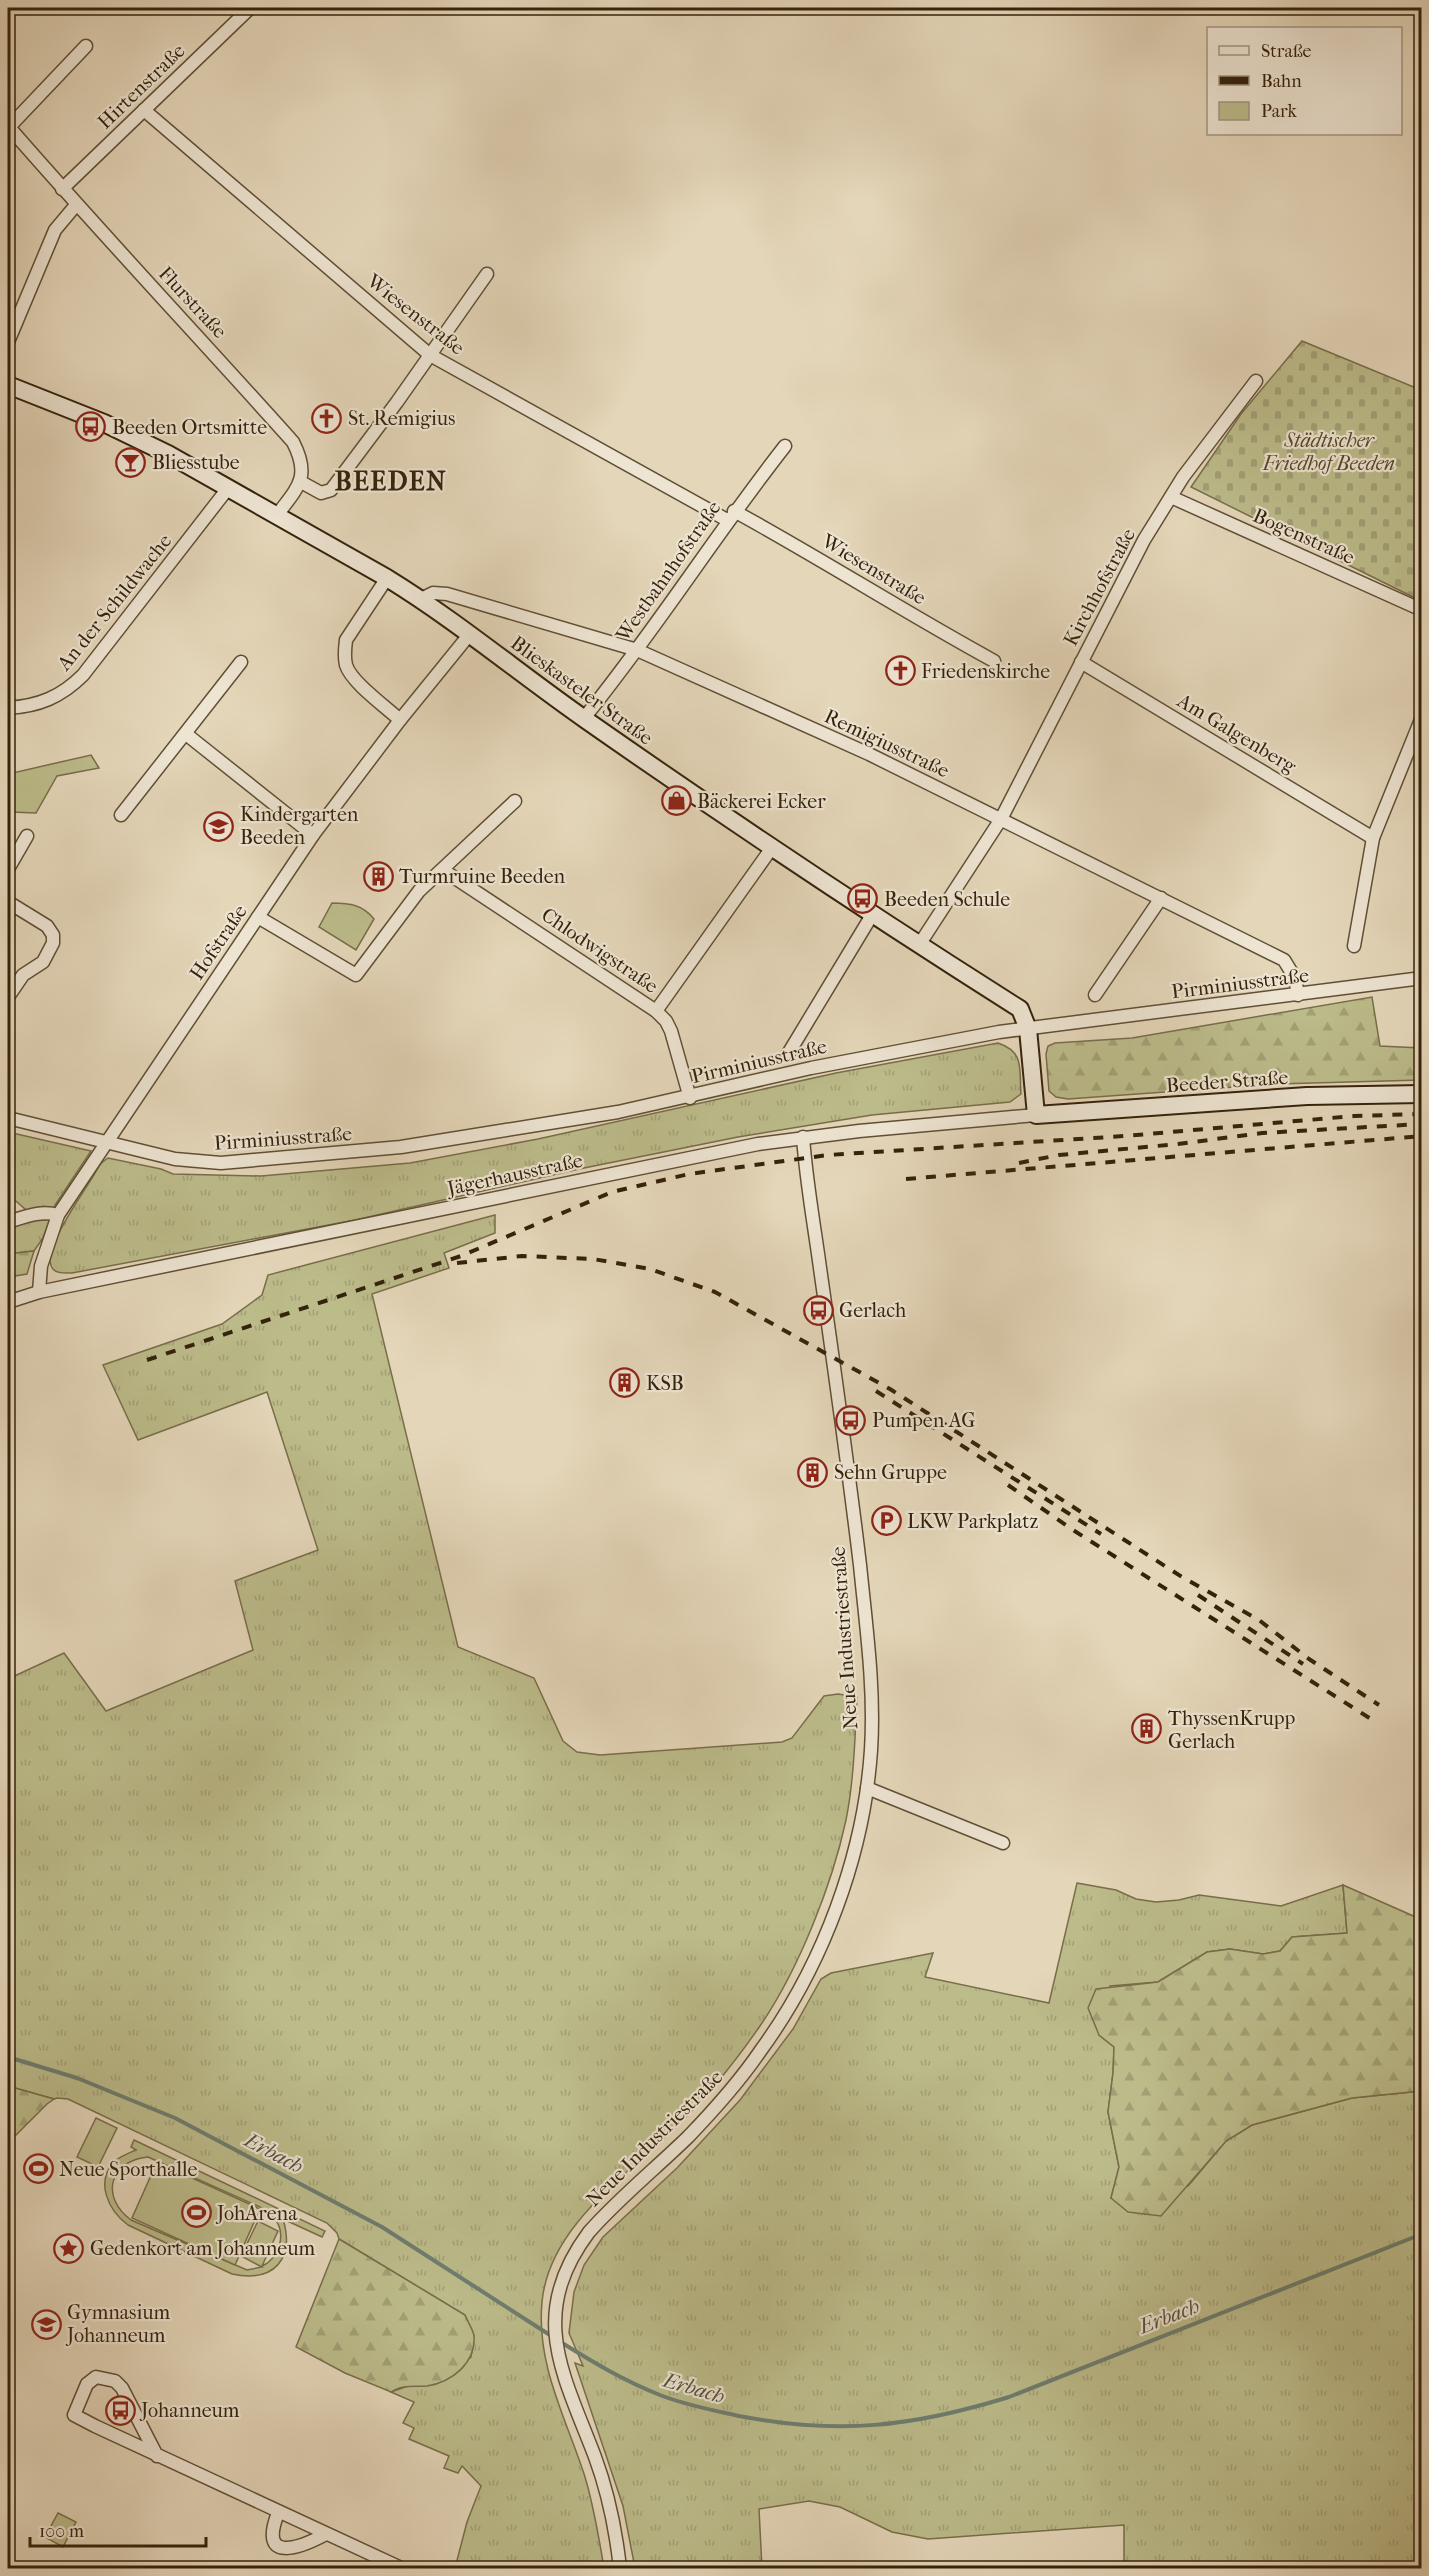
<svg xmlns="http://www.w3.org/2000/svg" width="1429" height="2576" font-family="'IM FELL French Canon',serif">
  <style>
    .grass { fill: url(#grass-tufts); stroke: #786e4a; stroke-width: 1.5 }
    .forest { fill: url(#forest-firs); stroke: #786e4a; stroke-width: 1.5 }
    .cemetery { fill: url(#cemetery-stones); stroke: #786e4a; stroke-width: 1.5 }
    .park { fill: #bcbb8a; stroke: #786e4a; stroke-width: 1.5; fill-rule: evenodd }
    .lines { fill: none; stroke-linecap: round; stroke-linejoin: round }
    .stream { stroke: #6e7d6f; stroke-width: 4 }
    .street-casing { stroke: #604f36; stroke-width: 15 }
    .secondary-casing { stroke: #34220b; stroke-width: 20 }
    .street { stroke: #ede4d2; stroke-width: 12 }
    .secondary { stroke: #ede4d2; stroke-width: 16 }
    .rail { stroke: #34220b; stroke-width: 4; stroke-dasharray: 10 10; stroke-linecap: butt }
    .labels { text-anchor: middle; stroke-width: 4.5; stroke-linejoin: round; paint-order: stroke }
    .street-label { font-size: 20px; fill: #34220b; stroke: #ede4d2 }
    .poi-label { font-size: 20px; fill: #34220b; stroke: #ede4d2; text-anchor: start }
    .park-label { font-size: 20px; font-style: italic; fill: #56482b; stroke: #ede4d2 }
    .water-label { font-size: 21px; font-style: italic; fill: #514f3d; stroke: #ede4d2 }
    .district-label { font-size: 26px; font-weight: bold; letter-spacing: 1.5px; fill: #34220b; stroke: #ede4d2 }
  </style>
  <defs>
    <pattern id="grass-tufts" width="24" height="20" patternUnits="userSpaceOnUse" patternTransform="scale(1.5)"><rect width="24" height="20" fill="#bcbb8a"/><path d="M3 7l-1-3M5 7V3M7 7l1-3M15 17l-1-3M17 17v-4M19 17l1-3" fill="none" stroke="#a2a076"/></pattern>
    <pattern id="forest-firs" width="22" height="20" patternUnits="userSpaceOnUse" patternTransform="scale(1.5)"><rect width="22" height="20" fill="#bcbb8a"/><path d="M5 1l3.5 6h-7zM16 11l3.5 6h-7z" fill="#a2a076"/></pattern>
    <pattern id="cemetery-stones" width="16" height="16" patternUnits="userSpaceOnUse" patternTransform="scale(1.5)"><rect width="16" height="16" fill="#bcbb8a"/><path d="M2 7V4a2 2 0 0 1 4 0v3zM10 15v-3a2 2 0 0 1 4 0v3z" fill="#a2a076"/></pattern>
  </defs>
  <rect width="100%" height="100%" fill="#e4d6b9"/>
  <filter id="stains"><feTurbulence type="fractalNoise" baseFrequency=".00333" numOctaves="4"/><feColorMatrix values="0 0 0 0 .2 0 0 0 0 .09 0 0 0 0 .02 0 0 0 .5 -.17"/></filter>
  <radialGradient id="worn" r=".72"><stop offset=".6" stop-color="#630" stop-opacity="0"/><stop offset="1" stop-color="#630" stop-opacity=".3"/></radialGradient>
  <!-- grass -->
  <g class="grass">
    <path d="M998 1043C1025 1052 1019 1069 1021 1094L1010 1102 872 1115 738 1137 579 1169 355 1220 72 1273C66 1273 58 1274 54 1270 35 1254 92 1183 100 1164L108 1158 161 1169 173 1174 261 1176 410 1163 538 1139 836 1073Z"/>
    <path d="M8 1132 91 1151 55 1205 43 1238 34 1251 8 1254V1216L26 1210 8 1194Z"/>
    <path d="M495 1215V1233L444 1253 449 1268 372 1294 458 1647 534 1678 563 1741 577 1752 600 1755 782 1742 792 1738 824 1696 838 1694 857 1697C855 1737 854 1780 846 1820 832 1885 799 1968 762 2023 736 2061 706 2098 674 2129 624 2178 549 2227 542 2302 536 2365 566 2418 585 2477 594 2507 599 2538 604 2568H455L467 2522 481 2486 462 2466 458 2473 444 2468 449 2456 409 2439 414 2428 403 2423 414 2402 391 2392 408 2386 429 2385 471 2357 474 2335 465 2315 339 2239 337 2233 327 2223 68 2099 57 2098 54 2099 8 2086V1679L64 1653 106 1711 253 1650 235 1581 318 1550 267 1392 138 1440 103 1365 222 1324 262 1295 268 1275Z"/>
    <path d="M1077 1883 1116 1890 1136 1899 1156 1902 1179 1900 1199 1895 1281 1906 1343 1885 1347 1933 1292 1937 1280 1951 1263 1954 1230 1949 1207 1952 1158 1982 1110 1986 1099 2035 1114 2047 1113 2073 1108 2112 1119 2167 1111 2198 1188 2186 1226 2141 1252 2125 1352 2098 1421 2091V2568H1124V2525L928 2539 892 2532 840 2507 809 2501 759 2509 762 2568H635L623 2506 575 2363 583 2366 569 2333 574 2292 584 2265 603 2237 677 2168 740 2100 793 2029 821 1979 831 1973 933 1953 925 1977 1049 2003Z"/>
  </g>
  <!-- forest -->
  <g class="forest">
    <path d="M1372 997 1380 1046 1421 1048V1080L1277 1084 1068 1099 1056 1097 1049 1091 1046 1054 1048 1046 1055 1043 1132 1038Z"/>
    <path d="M34 1251 27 1274 8 1277V1254Z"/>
    <path d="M1343 1885 1418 1918 1421 1914V2091L1352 2098 1252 2125 1226 2141 1161 2216 1128 2212 1111 2198 1119 2167 1108 2112 1113 2073 1114 2047 1099 2035 1088 2008 1096 1989 1158 1982 1207 1952 1230 1949 1263 1954 1280 1951 1292 1937 1347 1933Z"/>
    <path d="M8 2086 54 2099 47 2104 8 2143Z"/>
    <path d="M339 2239 465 2315C467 2321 473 2329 474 2336 476 2363 452 2382 427 2386 415 2387 402 2384 391 2392L345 2373 296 2347Z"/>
    <path d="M338 2562 360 2568H252L266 2566 300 2568Z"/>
  </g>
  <!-- cemetery -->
  <path class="cemetery" d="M1302 341 1421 390V601L1191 487 1241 414Z"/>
  <!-- park -->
  <g class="park">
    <path d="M91 755 99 768 57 776 36 813 10 812 8 815V774Z"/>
    <path d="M332 903C350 903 363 905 374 919L356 950 319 927Z"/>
    <path d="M96 2118 117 2128 98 2167 77 2157Z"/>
    <path d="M134 2140 325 2231 322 2237 283 2219C295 2259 274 2283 232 2274L128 2225C109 2211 94 2182 115 2161 121 2156 129 2153 136 2150L131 2147ZM148 2157 260 2207C264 2210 269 2212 272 2216 288 2231 280 2258 262 2266L278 2231 258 2221 241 2256 262 2267 247 2270 131 2220C100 2197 109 2161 148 2157Z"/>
    <path d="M157 2162 260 2209 235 2265 132 2218Z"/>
    <path d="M58 2513 76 2522 63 2547 45 2537Z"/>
  </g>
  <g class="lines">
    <!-- stream -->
    <g class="stream">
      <path d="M8 2057 77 2078 175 2118 382 2227 553 2337"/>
      <path d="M559 2341C591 2361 624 2381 660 2395 685 2405 712 2410 739 2416 839 2435 912 2427 1009 2397L1422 2234"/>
    </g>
    <defs>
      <g id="street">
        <path d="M144 110 430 355 727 520"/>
        <path d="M8 126C101 233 198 336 293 442 311 477 298 487 277 515"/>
        <path d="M9 127 86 46"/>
        <path d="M62 189 248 10"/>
        <path d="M8 342 55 230 76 205"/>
        <path d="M301 482 321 493 331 490 397 402 487 274"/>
        <path d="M1171 497 1422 610"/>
        <path d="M734 511C822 559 906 613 994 661"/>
        <path d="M387 578 346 640C345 648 344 657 346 665 351 682 386 707 400 720"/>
        <path d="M421 599 433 593 447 594 637 650 869 754 1284 960 1295 978 1298 995"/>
        <path d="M1081 662 1373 838"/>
        <path d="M8 708C39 706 61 697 83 675L229 487"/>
        <path d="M584 718C655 631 715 535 785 446"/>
        <path d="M186 734 313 835"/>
        <path d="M121 815 241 662"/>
        <path d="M8 869 27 836"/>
        <path d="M443 870 656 1011 666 1021 671 1031 690 1098"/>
        <path d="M8 902 47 926 53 935V943L43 962 23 975 8 997"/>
        <path d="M258 917 356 975 419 891 515 801"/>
        <path d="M919 945 1001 819 1144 540 1183 477 1256 381"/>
        <path d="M1354 946 1373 838 1422 717"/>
        <path d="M1095 995 1161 898"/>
        <path d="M656 1011 771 849"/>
        <path d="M788 1054 872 915"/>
        <path d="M8 1118 175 1159 221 1163 401 1147 618 1112 811 1068 999 1032 1422 978"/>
        <path d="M8 1222C24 1217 41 1210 58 1215"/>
        <path d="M39 1292 41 1266 58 1215 313 835 400 720 469 635"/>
        <path d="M8 1302 39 1292 758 1144 859 1131 1036 1115"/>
        <path d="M867 1788 1003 1843"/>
        <path d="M157 2456 122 2388 115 2381 96 2377 87 2384 74 2415 95 2426 401 2568"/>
        <path d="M278 2513C258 2564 300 2548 326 2534"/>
        <path d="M620 2568C616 2532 608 2492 595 2457 563 2373 527 2315 589 2232 619 2198 655 2169 688 2137 714 2110 740 2081 761 2050 823 1965 864 1855 871 1750 875 1688 866 1626 860 1565 848 1465 834 1366 820 1268 814 1224 806 1180 803 1137"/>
      </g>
      <path id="secondary" d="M8 385 104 423 168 454 387 578C457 621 520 674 586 720 729 820 873 916 1020 1009L1028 1029 1036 1115 1307 1096 1422 1094"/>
    </defs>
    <!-- street casing -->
    <use href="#street" class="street-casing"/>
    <!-- secondary casing -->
    <use href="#secondary" class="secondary-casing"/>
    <!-- street -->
    <use href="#street" class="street"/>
    <!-- secondary -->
    <use href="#secondary" class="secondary"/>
    <!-- rail -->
    <g class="rail">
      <path d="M1019 1163 1059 1155 1178 1144 1262 1133 1422 1124"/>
      <path d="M906 1179 1422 1136"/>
      <path d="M457 1263 522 1256 593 1259 650 1269 715 1292 890 1389 1182 1577 1259 1620 1309 1659 1379 1705"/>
      <path d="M147 1360 461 1256 612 1192 689 1174 828 1155 1125 1136 1354 1116 1422 1114"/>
      <path d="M876 1391 1101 1534"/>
      <path d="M1008 1485 1073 1530 1371 1719"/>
      <path d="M1198 1595 1303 1664"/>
    </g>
  </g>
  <!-- icons -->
  <defs>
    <symbol id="church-ring" viewBox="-11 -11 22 22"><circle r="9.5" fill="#ede4d2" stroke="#8f2418" stroke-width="1.5"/><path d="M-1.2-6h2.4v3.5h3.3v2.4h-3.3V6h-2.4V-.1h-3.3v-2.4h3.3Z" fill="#8f2418"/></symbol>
    <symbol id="bus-ring" viewBox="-11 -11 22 22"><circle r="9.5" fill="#ede4d2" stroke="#8f2418" stroke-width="1.5"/><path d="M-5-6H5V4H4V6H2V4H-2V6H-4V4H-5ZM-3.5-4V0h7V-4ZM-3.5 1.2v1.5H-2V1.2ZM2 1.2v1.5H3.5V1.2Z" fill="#8f2418"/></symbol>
    <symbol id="bar-ring" viewBox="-11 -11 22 22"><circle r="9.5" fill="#ede4d2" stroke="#8f2418" stroke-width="1.5"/><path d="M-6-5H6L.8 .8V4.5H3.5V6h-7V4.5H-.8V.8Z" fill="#8f2418"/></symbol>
    <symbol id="shop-ring" viewBox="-11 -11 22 22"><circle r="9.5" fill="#ede4d2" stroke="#8f2418" stroke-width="1.5"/><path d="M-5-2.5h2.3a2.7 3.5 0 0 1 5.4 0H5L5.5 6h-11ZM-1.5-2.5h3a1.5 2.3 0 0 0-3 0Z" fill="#8f2418"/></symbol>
    <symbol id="school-ring" viewBox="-11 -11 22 22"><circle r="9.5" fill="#ede4d2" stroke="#8f2418" stroke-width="1.5"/><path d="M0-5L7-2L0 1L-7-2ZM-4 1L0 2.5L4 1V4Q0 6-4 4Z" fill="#8f2418"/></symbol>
    <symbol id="building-ring" viewBox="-11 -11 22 22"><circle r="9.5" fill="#ede4d2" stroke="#8f2418" stroke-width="1.5"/><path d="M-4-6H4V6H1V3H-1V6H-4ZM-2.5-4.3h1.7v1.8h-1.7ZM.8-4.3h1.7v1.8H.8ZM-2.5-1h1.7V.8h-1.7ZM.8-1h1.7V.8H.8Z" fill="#8f2418"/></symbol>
    <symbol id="parking-ring" viewBox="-11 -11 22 22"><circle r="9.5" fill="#ede4d2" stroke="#8f2418" stroke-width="1.5"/><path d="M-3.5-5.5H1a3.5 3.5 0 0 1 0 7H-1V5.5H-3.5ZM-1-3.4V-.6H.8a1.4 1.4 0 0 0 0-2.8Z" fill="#8f2418"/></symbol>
    <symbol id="stadium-ring" viewBox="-11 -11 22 22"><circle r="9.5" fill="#ede4d2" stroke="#8f2418" stroke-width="1.5"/><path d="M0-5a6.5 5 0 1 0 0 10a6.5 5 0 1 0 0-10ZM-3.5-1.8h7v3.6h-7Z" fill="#8f2418"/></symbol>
    <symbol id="sight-ring" viewBox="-11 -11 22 22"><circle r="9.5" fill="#ede4d2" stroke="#8f2418" stroke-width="1.5"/><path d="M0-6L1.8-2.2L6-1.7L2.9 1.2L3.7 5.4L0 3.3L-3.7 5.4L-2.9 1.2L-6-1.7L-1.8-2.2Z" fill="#8f2418"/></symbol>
  </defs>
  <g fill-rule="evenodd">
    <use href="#church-ring" x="310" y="402" width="33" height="33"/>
    <use href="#bus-ring" x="74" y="410" width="33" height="33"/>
    <use href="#bar-ring" x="114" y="446" width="33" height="33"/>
    <use href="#church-ring" x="884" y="654" width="33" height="33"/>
    <use href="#shop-ring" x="660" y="784" width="33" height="33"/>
    <use href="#school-ring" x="202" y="810" width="33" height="33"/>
    <use href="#building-ring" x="362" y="860" width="33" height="33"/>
    <use href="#bus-ring" x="846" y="882" width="33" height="33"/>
    <use href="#bus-ring" x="802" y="1294" width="33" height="33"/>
    <use href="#building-ring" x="608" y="1366" width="33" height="33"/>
    <use href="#bus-ring" x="834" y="1404" width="33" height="33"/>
    <use href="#building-ring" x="796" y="1456" width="33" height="33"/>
    <use href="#parking-ring" x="870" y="1504" width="33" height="33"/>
    <use href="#building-ring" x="1130" y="1712" width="33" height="33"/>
    <use href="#stadium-ring" x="22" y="2152" width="33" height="33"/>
    <use href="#stadium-ring" x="180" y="2196" width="33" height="33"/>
    <use href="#sight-ring" x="52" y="2232" width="33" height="33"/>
    <use href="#school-ring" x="30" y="2308" width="33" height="33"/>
    <use href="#bus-ring" x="104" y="2394" width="33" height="33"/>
  </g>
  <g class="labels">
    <!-- street labels -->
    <g class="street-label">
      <text transform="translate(141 86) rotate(-44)" y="7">Hirtenstraße</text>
      <text transform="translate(193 302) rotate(47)" y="7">Flurstraße</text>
      <text transform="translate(416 314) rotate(38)" y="7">Wiesenstraße</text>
      <text transform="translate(1304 536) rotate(24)" y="7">Bogenstraße</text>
      <text transform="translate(874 569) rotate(31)" y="7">Wiesenstraße</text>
      <text transform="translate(668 571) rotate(-55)" y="7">Westbahnhofstraße</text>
      <text transform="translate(1099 587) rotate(-62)" y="7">Kirchhofstraße</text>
      <text transform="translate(114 602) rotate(-51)" y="7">An der Schildwache</text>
      <text transform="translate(582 690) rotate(36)" y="7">Blieskasteler Straße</text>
      <text transform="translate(1237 733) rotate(31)" y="7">Am Galgenberg</text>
      <text transform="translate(887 743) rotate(25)" y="7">Remigiusstraße</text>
      <text transform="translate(218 942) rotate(-56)" y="7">Hofstraße</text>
      <text transform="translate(600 950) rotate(34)" y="7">Chlodwigstraße</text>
      <text transform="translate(1240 983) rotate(-7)" y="7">Pirminiusstraße</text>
      <text transform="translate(759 1061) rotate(-13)" y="7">Pirminiusstraße</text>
      <text transform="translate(1227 1081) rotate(-4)" y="7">Beeder Straße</text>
      <text transform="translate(283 1138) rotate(-4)" y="7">Pirminiusstraße</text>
      <text transform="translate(515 1174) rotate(-12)" y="7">Jägerhausstraße</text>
      <text transform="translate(844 1638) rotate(-94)" y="7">Neue Industriestraße</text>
      <text transform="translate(654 2138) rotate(-45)" y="7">Neue Industriestraße</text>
    </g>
    <!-- poi labels -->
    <g class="poi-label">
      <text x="348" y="425">St. Remigius</text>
      <text x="112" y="434">Beeden Ortsmitte</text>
      <text x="152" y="469">Bliesstube</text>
      <text x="921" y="678">Friedenskirche</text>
      <text x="697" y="808">Bäckerei Ecker</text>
      <text x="240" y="821">Kindergarten<tspan x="240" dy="23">Beeden</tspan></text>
      <text x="399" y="883">Turmruine Beeden</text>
      <text x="884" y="906">Beeden Schule</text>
      <text x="839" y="1317">Gerlach</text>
      <text x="646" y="1390">KSB</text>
      <text x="872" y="1427">Pumpen AG</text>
      <text x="834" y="1479">Sehn Gruppe</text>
      <text x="907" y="1528">LKW Parkplatz</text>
      <text x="1168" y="1725">ThyssenKrupp<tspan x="1168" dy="23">Gerlach</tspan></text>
      <text x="59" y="2176">Neue Sporthalle</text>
      <text x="217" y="2220">JohArena</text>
      <text x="90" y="2255">Gedenkort am Johanneum</text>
      <text x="67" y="2319">Gymnasium<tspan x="67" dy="23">Johanneum</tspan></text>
      <text x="141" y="2417">Johanneum</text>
    </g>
    <!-- park labels -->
    <g class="park-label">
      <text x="1329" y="447">Städtischer<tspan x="1329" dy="23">Friedhof Beeden</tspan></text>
    </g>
    <!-- water labels -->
    <g class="water-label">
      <text transform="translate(274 2153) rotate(28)" y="7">Erbach</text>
      <text transform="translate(1169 2316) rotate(-21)" y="7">Erbach</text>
      <text transform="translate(694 2388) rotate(16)" y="7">Erbach</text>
    </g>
    <!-- district labels -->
    <g class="district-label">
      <text x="391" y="490">BEEDEN</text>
    </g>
  </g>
  <!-- margin -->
  <rect width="1429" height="2576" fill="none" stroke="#e4d6b9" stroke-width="30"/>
  <rect x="9" y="9" width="1411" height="2558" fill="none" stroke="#34220b" stroke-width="3"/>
  <rect x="15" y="15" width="1399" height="2546" fill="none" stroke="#34220b" stroke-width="1.5"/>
  <!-- legend -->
  <rect x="1207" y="27" width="195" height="108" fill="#ede4d2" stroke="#a39682" stroke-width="1.5"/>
  <rect x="1219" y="46" width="30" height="9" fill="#ede4d2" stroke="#a39682" stroke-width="1.5"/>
  <text x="1261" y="57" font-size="18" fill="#34220b">Straße</text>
  <rect x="1219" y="76" width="30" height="9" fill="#34220b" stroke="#a39682" stroke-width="1.5"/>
  <text x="1261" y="87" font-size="18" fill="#34220b">Bahn</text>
  <rect x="1219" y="102" width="30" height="18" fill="#bcbb8a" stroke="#a39682" stroke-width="1.5"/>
  <text x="1261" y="117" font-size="18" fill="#34220b">Park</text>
  <!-- scale -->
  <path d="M30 2537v9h176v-9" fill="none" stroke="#34220b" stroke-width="3"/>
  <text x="39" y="2537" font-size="18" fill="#34220b" stroke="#ede4d2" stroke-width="4.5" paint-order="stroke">100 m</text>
  <rect width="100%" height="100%" filter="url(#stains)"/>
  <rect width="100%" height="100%" fill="url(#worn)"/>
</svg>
